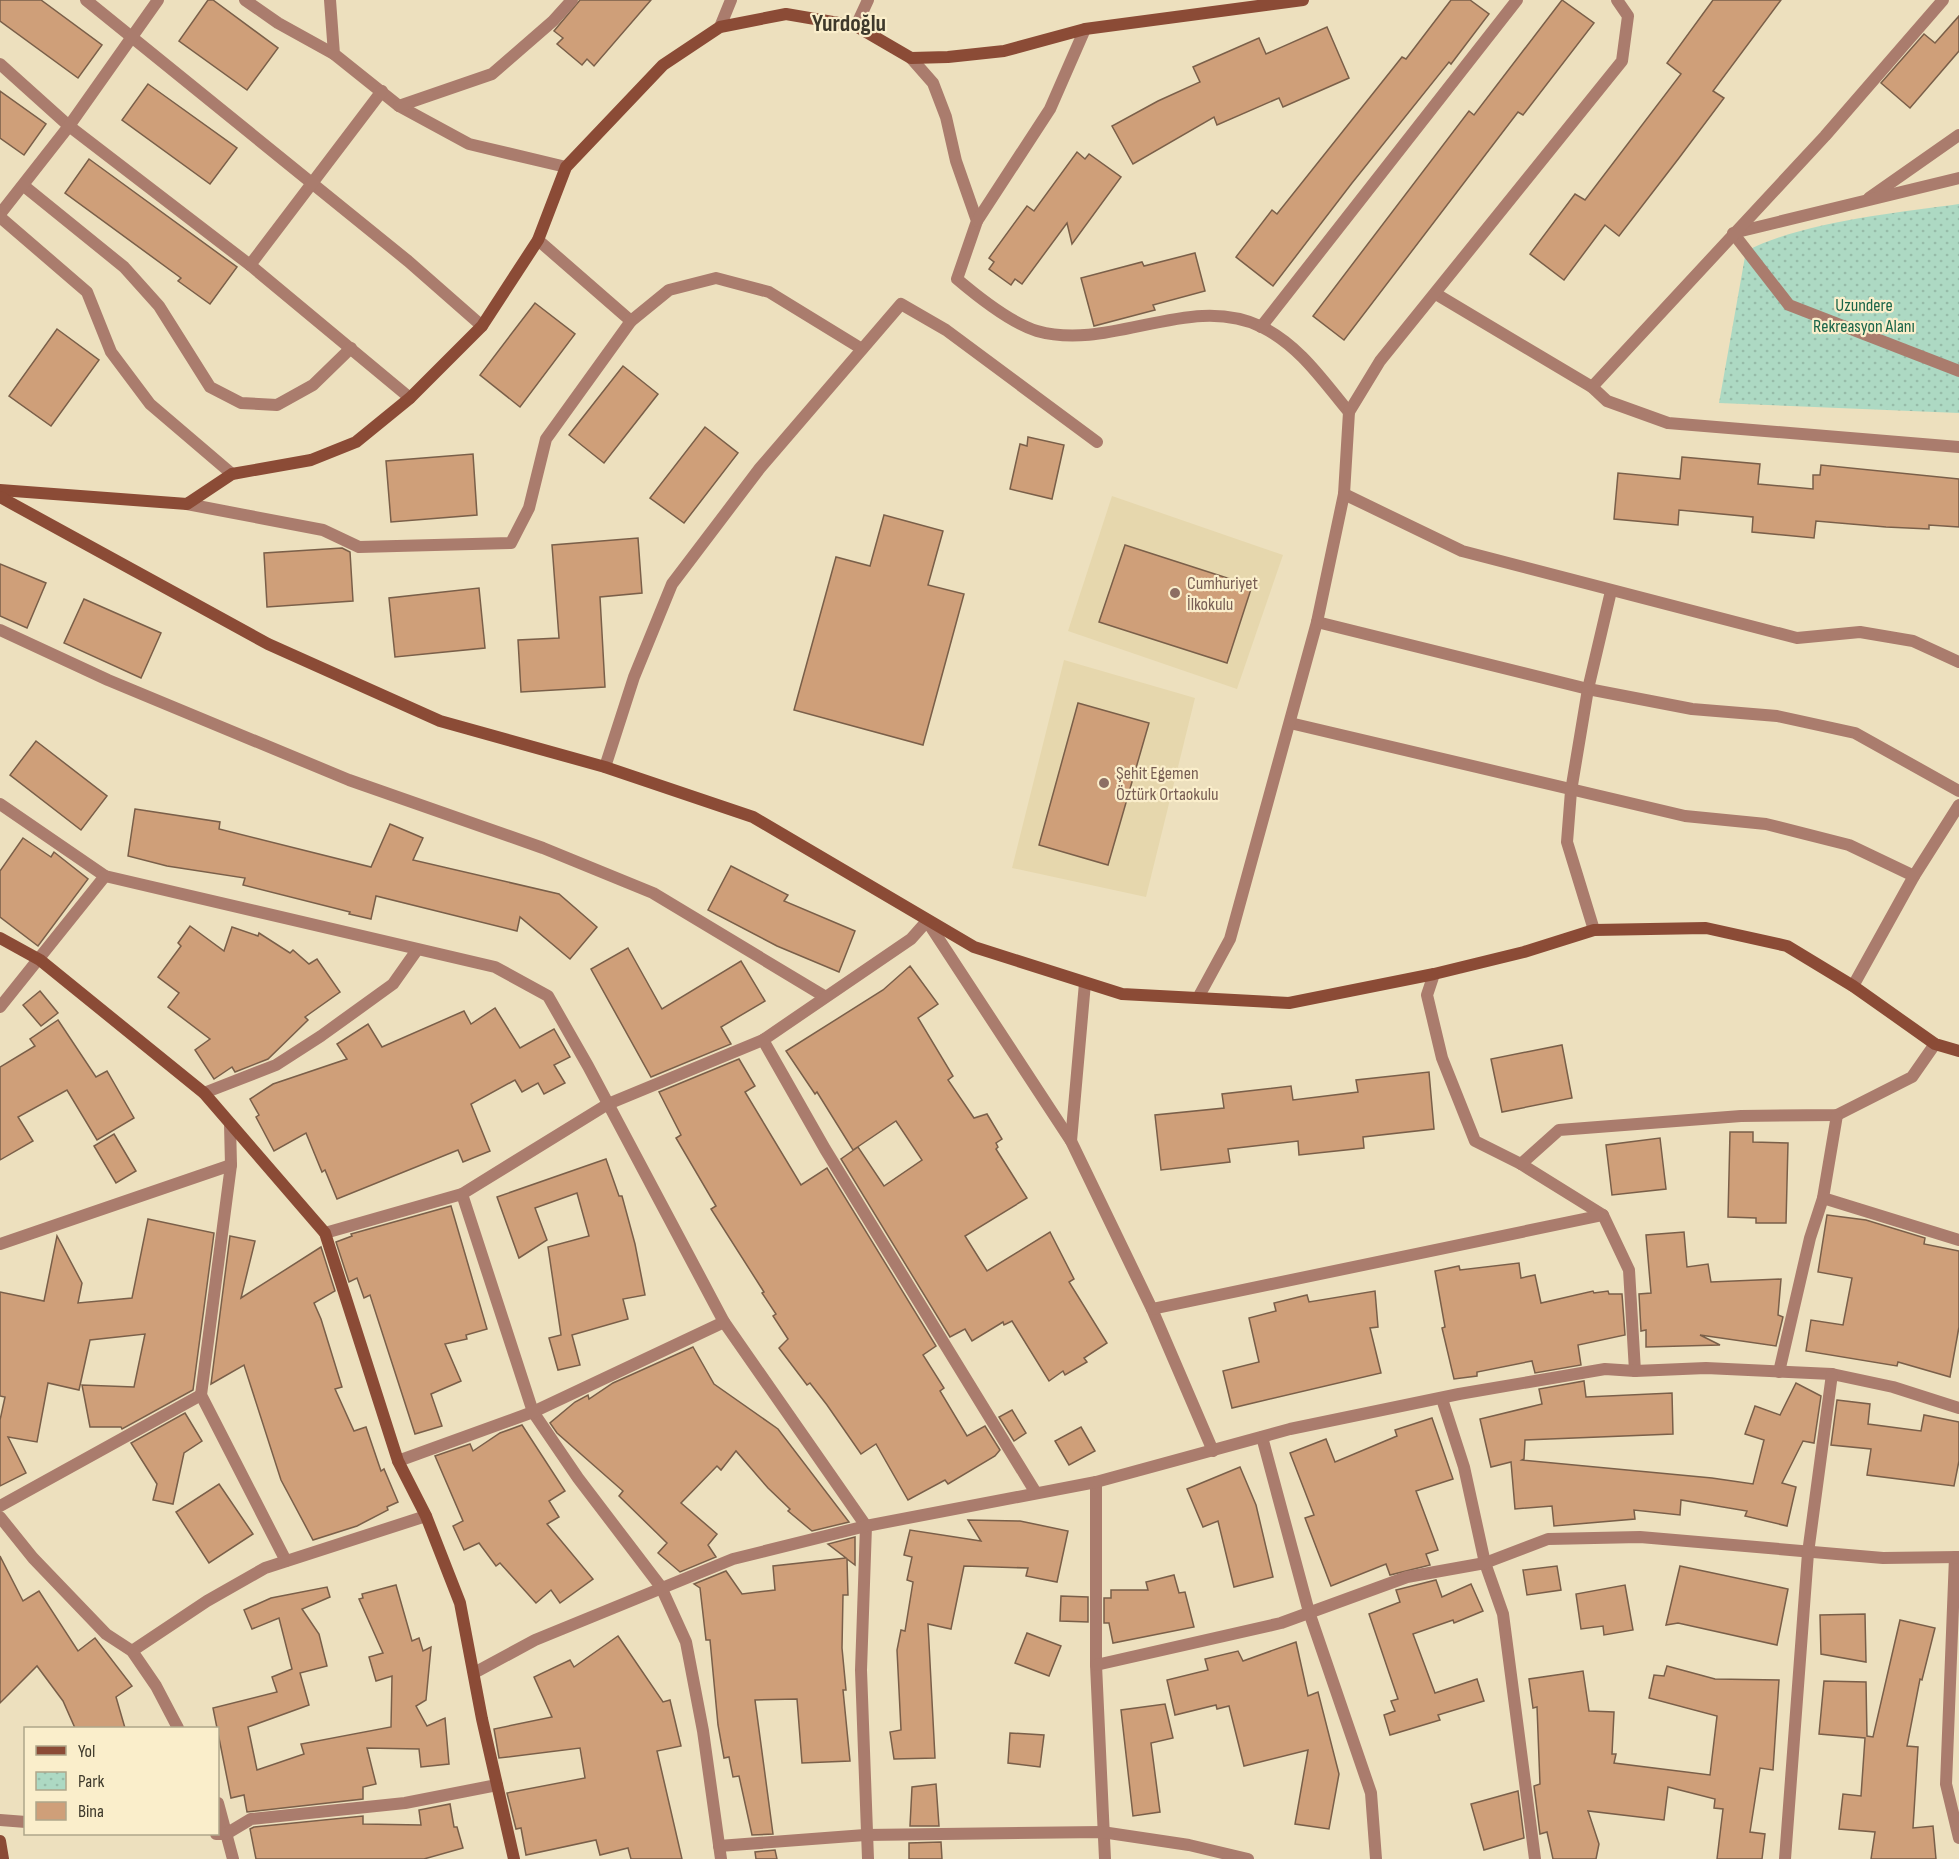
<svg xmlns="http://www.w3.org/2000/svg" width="1959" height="1859" font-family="'Sofia Sans Condensed',sans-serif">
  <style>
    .built { fill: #e6d7ad }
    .park { fill: url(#park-dots) }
    .building { fill: #cf9f79; stroke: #7a5f49; stroke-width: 1.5 }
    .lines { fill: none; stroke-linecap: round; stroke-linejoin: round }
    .lane { stroke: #aa7c6d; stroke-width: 12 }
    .street { stroke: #aa7c6d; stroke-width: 12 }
    .secondary { stroke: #8b4b36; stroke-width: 12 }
    .education-dot { fill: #8d6e63; stroke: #faeecb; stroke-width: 2 }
    .labels { text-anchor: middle; stroke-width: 4.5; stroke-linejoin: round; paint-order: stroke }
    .park-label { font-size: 18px; fill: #186448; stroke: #faeecb }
    .education-label { font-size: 18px; fill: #785e54; stroke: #faeecb; text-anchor: start }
    .district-label { font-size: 24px; font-weight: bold; fill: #3e392b; stroke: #faeecb }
  </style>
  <defs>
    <pattern id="park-dots" width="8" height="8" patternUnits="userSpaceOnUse" patternTransform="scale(1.5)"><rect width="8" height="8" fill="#add9c3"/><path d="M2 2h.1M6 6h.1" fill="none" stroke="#96bba8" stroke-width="1.8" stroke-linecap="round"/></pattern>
  </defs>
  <rect width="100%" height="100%" fill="#ede0be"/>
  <!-- built -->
  <g class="built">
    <path d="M1112 496 1283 555 1237 689 1068 631Z"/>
    <path d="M1064 660 1195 698 1146 897 1012 868Z"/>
  </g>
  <!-- park -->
  <path class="park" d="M1959 204V413L1719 403 1746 251C1802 222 1895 213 1959 204Z"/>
  <!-- building -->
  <g class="building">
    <path d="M0 0H41L102 45 78 78 0 21Z"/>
    <path d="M208 0H213L278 48 247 90 179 41Z"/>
    <path d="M580 0H651L594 66 587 59 582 65 557 44 563 38 554 31Z"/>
    <path d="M1451 0H1470L1489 14 1451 64 1449 62 1352 183 1273 286 1236 257 1272 210 1277 214 1402 57 1406 59Z"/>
    <path d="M1562 0 1594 23 1523 115 1518 112 1344 340 1313 316 1469 111 1474 115Z"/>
    <path d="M1713 0H1781L1713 91 1724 98 1679 158 1619 236 1605 225 1564 280 1530 254 1575 194 1585 200 1681 74 1667 63Z"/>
    <path d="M1959 16V51L1910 108 1881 83 1924 34 1935 43Z"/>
    <path d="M1327 27 1349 78 1283 107 1279 98 1217 125 1214 117 1133 164 1112 126 1158 101 1200 82 1193 67 1259 38 1266 54Z"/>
    <path d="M148 84 237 148 210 184 122 120Z"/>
    <path d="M0 91 46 124 24 155 0 138Z"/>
    <path d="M1077 152 1085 159 1089 154 1121 177 1072 244 1067 223 1022 284 1015 279 1011 285 989 269 994 262 989 258 1027 206 1034 211Z"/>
    <path d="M89 159 237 267 210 304 178 281 181 278 65 193Z"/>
    <path d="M1195 253 1205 291 1153 305 1155 310 1094 326 1081 278 1142 262 1144 266Z"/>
    <path d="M535 303 575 334 520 407 480 375Z"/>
    <path d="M57 329 99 360 51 426 9 396Z"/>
    <path d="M623 366 658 394 604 463 569 435Z"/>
    <path d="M705 427 738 453 684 523 650 498Z"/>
    <path d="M1028 437 1064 445 1052 499 1010 489 1020 444 1027 446Z"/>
    <path d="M473 454 477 515 391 522 386 461Z"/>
    <path d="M1682 457 1760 464 1758 484 1813 489V475H1820L1821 465 1959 479V527L1929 525V529L1886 527 1816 521 1814 538 1752 532 1753 517 1679 510 1678 525 1614 519 1618 473 1680 479Z"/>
    <path d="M884 515 943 531 928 585 964 594 923 745 794 710 836 557 870 566Z"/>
    <path d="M638 538 642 593 600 597 605 687 521 692 518 640 559 638 552 545Z"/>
    <path d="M1125 545 1252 586 1227 663 1099 622Z"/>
    <path d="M342 548 350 552 353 601 267 607 264 553Z"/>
    <path d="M0 564 46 583 27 628 0 616Z"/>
    <path d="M479 588 485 648 395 657 389 598Z"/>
    <path d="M84 599 161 633 141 678 64 643Z"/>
    <path d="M1078 703 1149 723 1108 865 1039 845Z"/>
    <path d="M36 741 107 796 81 830 10 775Z"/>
    <path d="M135 809 220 822 219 829 371 867 390 824 423 838 413 860 559 894 597 927 570 959 520 917 517 931 376 896 371 919 349 914 350 912 243 885 245 878 167 866 128 856Z"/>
    <path d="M23 838 51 857 54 852 88 879 38 946 0 917V871Z"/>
    <path d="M731 866 788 895 784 901 855 931 839 972 777 946 708 910Z"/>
    <path d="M190 926 224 951 232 927 258 936 259 933 290 953 293 950 309 964 317 959 340 992 305 1017 308 1020 268 1059 235 1072 232 1067 214 1079 195 1050 210 1039 168 1007 179 993 158 977 181 946 178 943Z"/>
    <path d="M628 948 662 1009 741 961 765 1001 721 1027 731 1044 651 1077 591 969Z"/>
    <path d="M910 966 938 1004 918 1018 953 1076 948 1080 974 1118 987 1114 1002 1139 996 1143 998 1147 996 1149 1027 1198 965 1236 987 1271 1050 1232 1074 1279 1069 1282 1107 1343 1084 1358 1087 1362 1065 1375 1063 1371 1049 1381 1012 1321 1004 1325 1003 1322 972 1341 965 1329 950 1337 841 1159 858 1147 884 1186 922 1160 896 1121 853 1150 817 1092 815 1094 786 1051 883 990Z"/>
    <path d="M40 991 58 1013 41 1026 23 1005Z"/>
    <path d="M495 1008 520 1048 554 1029 570 1057 554 1065 565 1083 544 1094 538 1083 522 1092 515 1080 471 1104 490 1151 463 1162 458 1150 337 1199 325 1170 322 1172 306 1133 274 1151 256 1117 259 1115 250 1099 273 1084 347 1059 337 1044 368 1024 382 1047 464 1011 471 1024Z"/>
    <path d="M58 1020 96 1077 107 1071 134 1118 97 1140 67 1090 18 1117 33 1141 0 1160V1067L35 1046 30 1039Z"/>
    <path d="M1562 1045 1572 1098 1502 1112 1491 1059Z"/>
    <path d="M739 1059 755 1086 745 1092 801 1185 827 1168 936 1346 923 1355 944 1388 940 1391 967 1436 985 1426 1000 1450 995 1456 948 1484 945 1480 908 1500 876 1444 861 1454 827 1405 810 1383 807 1385 779 1348 788 1339 773 1316 776 1314 762 1293 764 1292 711 1209 716 1206 676 1138 681 1135 659 1092Z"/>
    <path d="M1429 1072 1434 1129 1363 1137 1364 1148 1299 1155 1298 1141 1228 1149 1230 1162 1161 1170 1155 1115 1224 1108 1222 1094 1291 1086 1293 1100 1358 1092 1356 1080Z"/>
    <path d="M1730 1132H1753V1142L1788 1143 1786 1223H1756V1218L1728 1217Z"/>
    <path d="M114 1134 136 1171 116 1183 94 1146Z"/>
    <path d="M1660 1138 1666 1189 1612 1195 1606 1145Z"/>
    <path d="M606 1159 619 1196H622L635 1244 645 1295 623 1299 628 1319 572 1335 580 1365 558 1370 549 1338 561 1335 548 1247 589 1236 577 1193 535 1208 547 1240 519 1258 497 1197Z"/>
    <path d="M451 1206 487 1329 466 1335 467 1339 445 1344 461 1381 431 1394 442 1426 415 1434 370 1295 364 1298 357 1278 349 1282 336 1242 352 1236 351 1234Z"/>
    <path d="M1827 1215 1866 1220 1925 1238 1924 1244 1959 1251V1327L1950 1377 1898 1362 1897 1366 1806 1351 1811 1320 1843 1325 1852 1278 1818 1272Z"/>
    <path d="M148 1219 214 1233 193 1390 122 1429 121 1427H90L82 1385 134 1387 145 1334 90 1340 79 1390 48 1383 37 1442 8 1437 26 1473 0 1486V1420L5 1397 0 1396V1292L44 1301 57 1236 82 1283 78 1303 132 1298Z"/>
    <path d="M1684 1232 1687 1267 1708 1264 1711 1282 1781 1279 1778 1315 1783 1317 1776 1346 1700 1335 1720 1345 1646 1347V1330L1641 1331 1639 1294 1651 1293 1646 1235Z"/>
    <path d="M230 1236 255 1241 241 1298 321 1247 335 1291 314 1303 321 1319 342 1387 335 1389 354 1431 366 1427 381 1471 384 1469 398 1502 387 1507 388 1510 357 1526 313 1540 281 1480 244 1365 211 1384Z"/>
    <path d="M1519 1263 1521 1278 1535 1275 1541 1303 1593 1291 1594 1293 1608 1291 1609 1294H1622L1625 1335 1578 1345 1581 1365 1535 1373 1532 1361 1477 1372V1376L1454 1379 1442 1328 1445 1327 1435 1271 1459 1266 1460 1270Z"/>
    <path d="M1375 1291 1378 1327 1370 1328 1381 1373 1232 1408 1223 1371 1259 1362 1249 1318 1276 1311 1274 1303 1307 1295 1309 1302Z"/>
    <path d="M693 1347 714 1384 778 1429 849 1522 812 1531 788 1511 790 1509 768 1488 736 1451 721 1470 717 1466 681 1503 717 1534 708 1545 716 1557 680 1572 658 1553 667 1543 619 1496 623 1491 557 1433 550 1423 575 1402 588 1395 589 1399 613 1383Z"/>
    <path d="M1584 1381 1586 1397 1672 1393 1673 1434 1525 1440 1524 1459 1522 1460 1712 1478 1753 1484 1764 1440 1745 1434 1755 1406 1780 1415 1796 1383 1821 1396 1814 1443 1803 1441 1782 1483 1796 1487 1787 1526 1745 1516 1747 1511 1681 1500 1680 1515 1634 1510 1635 1519 1554 1526 1552 1506 1515 1509 1511 1462 1491 1467 1480 1419 1542 1404 1539 1389Z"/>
    <path d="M1837 1400 1870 1404 1868 1424 1921 1431 1924 1415 1959 1422V1461L1954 1486 1867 1475 1871 1449 1831 1445Z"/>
    <path d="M1012 1410 1026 1433 1014 1441 999 1417Z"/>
    <path d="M185 1413 202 1441 184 1453 173 1504 153 1500 157 1484 131 1443Z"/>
    <path d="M1432 1418 1453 1479 1416 1491 1438 1550 1426 1554 1430 1565 1390 1575 1386 1564 1331 1586 1305 1518 1314 1515 1290 1453 1326 1439 1335 1462 1397 1436 1395 1430Z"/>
    <path d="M522 1425 565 1491 549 1501 559 1517 547 1524 593 1579 560 1603 551 1590 536 1603 500 1563 496 1566 479 1543 464 1550 453 1526 463 1521 435 1456 470 1444 473 1451 500 1433Z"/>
    <path d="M1081 1427 1095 1451 1069 1465 1055 1441Z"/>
    <path d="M1240 1467 1256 1505 1273 1577 1234 1587 1218 1521 1203 1527 1187 1489Z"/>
    <path d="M219 1484 253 1534 209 1563 176 1512Z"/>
    <path d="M968 1520 1020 1521 1068 1531 1057 1582 1026 1576 1028 1568 964 1566 951 1629 928 1624 935 1758 894 1759 890 1732 901 1730 897 1650 901 1630 905 1631 913 1582 907 1580 912 1557 904 1555 910 1530 981 1541Z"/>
    <path d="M855 1537V1565L847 1559 848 1595H843L842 1648 846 1690H843L850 1761 802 1763 797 1699 755 1700 773 1834 752 1835 739 1776 733 1777 729 1757 724 1758 718 1725 710 1640H706L700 1588 694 1584 726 1571 742 1594 775 1590 773 1566 846 1558 828 1544Z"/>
    <path d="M0 1556 23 1601 39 1591 78 1651 95 1638 132 1686 116 1697 125 1728H75L63 1701 37 1666 0 1703Z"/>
    <path d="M1557 1566 1561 1590 1527 1595 1523 1570Z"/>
    <path d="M1680 1566 1788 1589 1777 1645 1678 1623 1666 1625Z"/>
    <path d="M1174 1575 1179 1593 1185 1592 1194 1627 1113 1643 1109 1623H1104V1598H1111V1590H1148L1146 1582Z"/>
    <path d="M1436 1580 1442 1597 1471 1584 1483 1611 1454 1623 1453 1620 1413 1634 1435 1693 1477 1679 1484 1701 1438 1715 1440 1720 1390 1735 1384 1715 1395 1711 1391 1701 1398 1699 1369 1614 1400 1602 1396 1590Z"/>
    <path d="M396 1585 412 1641 419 1638 423 1651 431 1647 426 1700 416 1706 427 1726 445 1718 449 1764 421 1767 419 1749 367 1748 376 1784 363 1787V1799L247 1812 244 1795 231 1798 213 1708 277 1692 272 1677 292 1669 279 1618 252 1629 244 1610 271 1598 327 1587 330 1597 302 1609 319 1634 327 1666 300 1673 309 1705 248 1727 257 1770 304 1754 301 1744 391 1727 392 1676 376 1681 369 1657 383 1653 359 1599 363 1598 362 1594Z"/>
    <path d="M1625 1585 1633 1630 1604 1635 1603 1626 1581 1629 1576 1594Z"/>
    <path d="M1061 1596 1088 1597V1622L1060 1621Z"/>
    <path d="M1865 1614 1866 1662 1821 1654 1820 1615Z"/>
    <path d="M1900 1620 1935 1628 1922 1680 1920 1679 1907 1746 1918 1747 1913 1828 1933 1826 1936 1859H1871L1875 1832 1839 1829 1843 1794 1861 1796 1865 1738 1819 1734 1824 1681 1866 1682 1867 1736 1873 1737Z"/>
    <path d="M1027 1633 1061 1646 1049 1676 1015 1663Z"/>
    <path d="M618 1636 663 1702 670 1700 681 1746 657 1751 682 1859H631L628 1848 600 1855 596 1840 526 1855 521 1828 516 1829 507 1793 585 1778 580 1748 499 1758 494 1729 552 1717 534 1677 570 1660 574 1667Z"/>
    <path d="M1296 1642 1308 1696 1318 1692 1339 1774 1329 1829 1295 1824 1308 1750 1244 1766 1229 1706 1217 1709 1216 1705 1175 1715 1167 1680 1208 1670 1205 1659 1238 1651 1243 1661Z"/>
    <path d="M1667 1666 1715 1679 1779 1680 1773 1770 1760 1768 1750 1832 1765 1834 1762 1859H1717L1723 1809 1714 1808 1715 1799 1668 1787 1664 1820 1588 1811 1599 1844 1596 1859H1553L1547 1832 1540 1834 1534 1786 1540 1784 1537 1707 1533 1708 1529 1679 1583 1671 1589 1711 1614 1712 1612 1754H1616L1614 1763 1710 1775 1717 1716 1649 1698 1654 1675 1664 1676Z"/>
    <path d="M1165 1704 1173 1738 1151 1743 1160 1812 1133 1816 1121 1710Z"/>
    <path d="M1010 1733 1044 1735 1040 1767 1008 1763Z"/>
    <path d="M936 1784 939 1826H910L912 1787Z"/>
    <path d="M1518 1791 1524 1838 1484 1850 1471 1804Z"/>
    <path d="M450 1804 454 1827H457L463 1848 424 1859H256L250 1829 254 1827 363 1816V1824L421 1825 419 1810Z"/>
    <path d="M941 1842 942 1859H909V1843Z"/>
    <path d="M775 1850 777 1859H756L755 1852Z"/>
  </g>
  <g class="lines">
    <!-- lane -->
    <path class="lane" d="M1869 198 1959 135"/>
    <!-- street -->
    <g class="street">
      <path d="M86 0 408 261 482 326"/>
      <path d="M245 0 278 23 334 54"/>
      <path d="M330 0 334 54 399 106 469 144 566 167"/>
      <path d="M856 26 868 0"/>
      <path d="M720 27 731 0"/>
      <path d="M911 58 933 83 946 117 956 161 977 221 957 279C977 296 1011 323 1037 331 1111 352 1190 292 1262 327 1300 346 1323 381 1349 412"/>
      <path d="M0 64 69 126 250 265 410 398"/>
      <path d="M399 106 492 74 553 21 572 0"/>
      <path d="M1959 178 1733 233 1789 305 1959 371"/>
      <path d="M24 186 124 267 159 306 210 387 241 403 277 405 313 385 351 348"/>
      <path d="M0 214 69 126 158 0"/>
      <path d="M0 217 87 292 111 352 150 404 232 474"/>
      <path d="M977 221 1050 109 1085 29"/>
      <path d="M538 240 631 321 669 290 716 278 769 292 862 349"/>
      <path d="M250 265 382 91"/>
      <path d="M1436 294 1592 387 1607 401 1668 423 1959 447"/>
      <path d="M1261 327 1517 0"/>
      <path d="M1592 387 1825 136 1943 0"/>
      <path d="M1344 494 1462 551 1797 638 1860 632 1913 641 1959 662"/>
      <path d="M187 504 323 530 359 547 511 543 529 508 546 439 631 321"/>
      <path d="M1317 622 1588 689 1692 709 1777 716 1855 733 1959 791"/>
      <path d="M0 630 108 680 349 780 543 848 653 893 824 996"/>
      <path d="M1290 723 1685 816 1766 824 1849 845 1914 876"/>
      <path d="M605 767 634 677 672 584 760 468 901 304 946 330 1097 442"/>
      <path d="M0 804 105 876 495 967 548 996 588 1066 724 1322 866 1526 861 1670 868 1859"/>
      <path d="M1594 930 1567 842 1571 791 1588 689 1611 591"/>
      <path d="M1434 974 1427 995 1442 1058 1475 1141 1521 1164 1603 1215 1629 1270 1635 1371"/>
      <path d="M1853 986 1914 876 1959 805"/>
      <path d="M1199 996 1230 939 1317 622 1344 494 1349 412 1380 361 1622 61 1628 16 1617 0"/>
      <path d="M0 1007 105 876"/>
      <path d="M763 1040 825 1149 1036 1493"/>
      <path d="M204 1093 276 1065 321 1036 393 984 417 950"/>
      <path d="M230 1124 231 1165 201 1395 286 1561"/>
      <path d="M1071 1141 1085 983"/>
      <path d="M1521 1164 1559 1130 1741 1116 1837 1115 1912 1077 1935 1044"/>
      <path d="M462 1194 533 1412 578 1478 661 1587 686 1642 703 1731 721 1859"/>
      <path d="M1823 1198 1959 1240"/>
      <path d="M325 1233 462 1194 608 1104 763 1040 911 939 927 921 1071 1141 1152 1309 1213 1451"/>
      <path d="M0 1244 231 1165"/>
      <path d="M1152 1309 1603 1215"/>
      <path d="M1779 1372 1810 1238 1823 1198 1837 1115"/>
      <path d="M1442 1399 1464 1467 1485 1563 1503 1614 1535 1859"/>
      <path d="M1262 1437 1309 1612 1371 1793 1376 1859"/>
      <path d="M398 1461 533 1412 724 1322"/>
      <path d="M1096 1482V1665L1105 1859"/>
      <path d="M0 1506 201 1395"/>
      <path d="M0 1517 33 1558 106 1634 132 1651 156 1686 178 1728"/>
      <path d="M1955 1557 1946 1784 1959 1838"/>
      <path d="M132 1651 207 1601 265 1568 426 1516"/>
      <path d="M1096 1665 1281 1623 1407 1577 1485 1563 1548 1539 1640 1537 1883 1558 1959 1557"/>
      <path d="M474 1673 535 1640 733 1559 866 1526 1096 1482 1290 1429 1459 1394 1605 1369 1635 1371 1706 1368 1832 1374 1893 1387 1959 1408"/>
      <path d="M218 1803 233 1859"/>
      <path d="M0 1820 26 1822"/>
      <path d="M216 1834H226L251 1819 405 1803 497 1785"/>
      <path d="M719 1846 865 1835 1102 1832 1189 1845 1248 1859"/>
      <path d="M1785 1859 1808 1553 1832 1374"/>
    </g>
    <!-- secondary -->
    <g class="secondary">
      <path d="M0 490 187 504 232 474 311 460 356 442 410 398 482 326 538 240 566 167 663 65 720 27 786 14 856 26 911 58 948 57 1004 51 1085 29 1303 0"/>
      <path d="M0 497 268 644 440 721 605 767 753 817 974 947 1122 994 1289 1003 1434 974 1524 952 1594 930 1706 928 1787 946 1853 986 1935 1044 1959 1051"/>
      <path d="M0 938 40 960 204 1093 325 1233 398 1461 426 1516 460 1603 482 1719 514 1859"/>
      <path d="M0 1841 3 1859"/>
    </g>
  </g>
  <!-- markers -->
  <g class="education-dot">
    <circle cx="1175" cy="593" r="6"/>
    <circle cx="1104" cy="783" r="6"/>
  </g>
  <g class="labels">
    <!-- park labels -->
    <g class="park-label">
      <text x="1864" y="311">Uzundere<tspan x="1864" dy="21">Rekreasyon Alanı</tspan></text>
    </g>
    <!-- education labels -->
    <g class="education-label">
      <text x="1187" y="589">Cumhuriyet<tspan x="1187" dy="21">İlkokulu</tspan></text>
      <text x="1116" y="779">Şehit Egemen<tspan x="1116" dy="21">Öztürk Ortaokulu</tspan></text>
    </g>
    <!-- district labels -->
    <g class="district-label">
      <text x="849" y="31">Yurdoğlu</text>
    </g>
  </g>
  <!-- legend -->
  <rect x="24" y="1727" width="195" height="108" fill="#faeecb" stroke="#afa68b" stroke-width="1.5"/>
  <rect x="36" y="1746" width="30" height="9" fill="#8b4b36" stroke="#afa68b" stroke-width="1.5"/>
  <text x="78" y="1757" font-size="18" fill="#3e392b">Yol</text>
  <rect x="36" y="1772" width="30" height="18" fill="url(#park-dots)" stroke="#afa68b" stroke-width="1.5"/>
  <text x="78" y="1787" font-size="18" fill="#3e392b">Park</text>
  <rect x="36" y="1802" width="30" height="18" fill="#cf9f79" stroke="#afa68b" stroke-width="1.5"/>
  <text x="78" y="1817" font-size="18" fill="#3e392b">Bina</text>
</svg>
